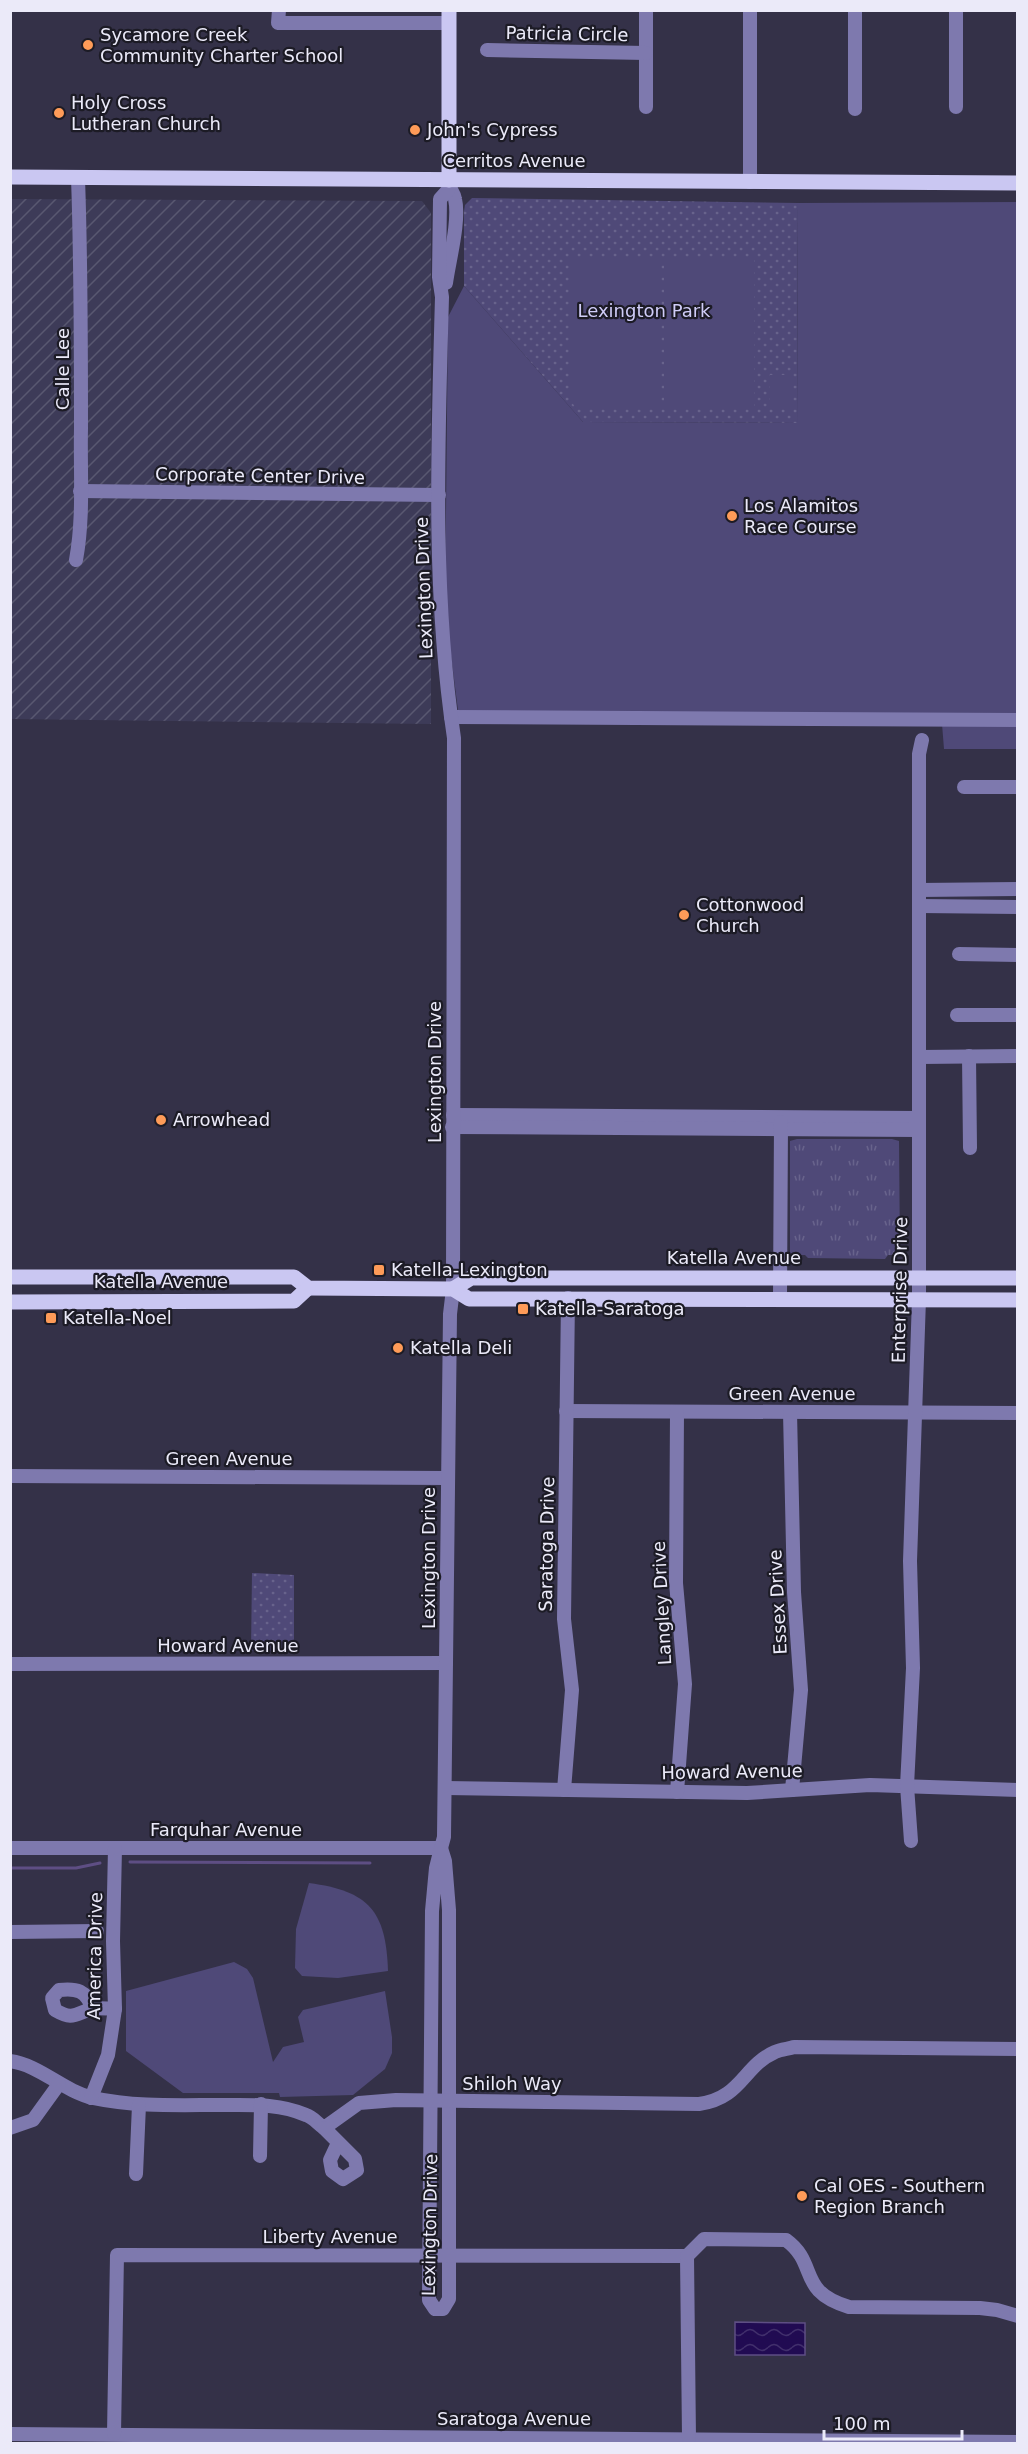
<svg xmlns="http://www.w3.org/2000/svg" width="1028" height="2454" font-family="'DejaVu Sans',sans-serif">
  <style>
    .industrial { fill: url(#industrial-furrows) }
    .grass { fill: url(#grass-tufts) }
    .park { fill: url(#park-dots) }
    .pitch { fill: #4f4978 }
    .water { fill: url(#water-waves); stroke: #5e4e84; stroke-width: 1.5 }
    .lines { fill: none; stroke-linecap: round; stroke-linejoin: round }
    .stream { stroke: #5e4e84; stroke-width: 3 }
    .minor { stroke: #7e79ae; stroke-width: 14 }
    .major { stroke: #cac7f2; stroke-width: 15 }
    .poi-dot { fill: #fe9b58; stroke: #1c1b25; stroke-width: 2 }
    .labels { text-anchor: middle; stroke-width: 4.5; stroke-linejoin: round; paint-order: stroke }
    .street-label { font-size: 18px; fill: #ebeaf9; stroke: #1c1b25 }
    .poi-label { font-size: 18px; fill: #ebeaf9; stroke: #1c1b25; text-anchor: start }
    .park-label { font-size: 18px; fill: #d0cdf8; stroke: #1c1b25 }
  </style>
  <defs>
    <pattern id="industrial-furrows" width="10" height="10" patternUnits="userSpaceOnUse" patternTransform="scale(1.5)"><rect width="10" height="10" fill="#3d3b58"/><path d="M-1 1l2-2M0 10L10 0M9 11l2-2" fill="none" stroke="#595871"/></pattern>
    <pattern id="grass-tufts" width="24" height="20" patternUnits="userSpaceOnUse" patternTransform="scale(1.5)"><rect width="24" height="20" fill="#4f4978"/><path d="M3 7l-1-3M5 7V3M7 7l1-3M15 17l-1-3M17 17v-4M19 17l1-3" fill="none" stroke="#68638c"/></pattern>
    <pattern id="park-dots" width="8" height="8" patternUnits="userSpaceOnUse" patternTransform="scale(1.5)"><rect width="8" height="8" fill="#4f4978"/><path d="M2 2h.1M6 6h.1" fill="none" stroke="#68638c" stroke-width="1.8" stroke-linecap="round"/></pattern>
    <pattern id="water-waves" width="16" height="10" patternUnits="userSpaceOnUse" patternTransform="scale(1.5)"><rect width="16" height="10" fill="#210b52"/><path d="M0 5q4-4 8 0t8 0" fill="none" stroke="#412f6c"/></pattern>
  </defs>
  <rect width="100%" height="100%" fill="#343148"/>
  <!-- industrial -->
  <path class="industrial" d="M11 199 422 201 431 213V724L11 719Z"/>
  <!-- grass -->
  <path class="grass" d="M797 1139H892L899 1141 900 1255H888L885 1259 808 1258 805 1255H790V1141Z"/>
  <!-- park -->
  <g class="park">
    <path d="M472 198 798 203 797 423 583 422 464 286V211L465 205Z"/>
    <path d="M252 1573 294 1575V1652L251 1651Z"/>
  </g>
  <!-- pitch -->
  <g class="pitch">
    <path d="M1017 202V749H944L942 724 463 721 462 710H458L445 609 448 317 464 286 583 422 797 423 798 203Z"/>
    <path d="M570 258H660V408H576L570 400Z"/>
    <rect x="664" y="258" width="90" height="150"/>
    <rect x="770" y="375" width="22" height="33"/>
    <path d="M309 1883C369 1891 386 1911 388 1971L338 1978 302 1976 295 1968 296 1929Z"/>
    <path d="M234 1962 247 1969 253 1978 273 2062 283 2047 304 2042 298 2017 303 2010 385 1991 392 2037V2053L385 2069 353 2095 280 2097 279 2093H183L126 2051V1991Z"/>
  </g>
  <!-- water -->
  <path class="water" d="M735 2322 805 2323V2355H735Z"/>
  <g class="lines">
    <!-- stream -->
    <g class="stream">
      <path d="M130 1862 370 1863"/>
      <path d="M10 1868H76L100 1863"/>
    </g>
    <!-- minor -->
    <g class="minor">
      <path d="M279 10 278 23H449"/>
      <path d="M646 10V107"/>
      <path d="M750 10V182"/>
      <path d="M956 10V107"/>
      <path d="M487 50 646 53"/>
      <path d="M855 109V10"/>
      <path d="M446 283C449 261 460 220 455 199 454 192 449 190 449 182"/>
      <path d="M80 491 439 495"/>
      <path d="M76 560C84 517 80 472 81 428 81 345 81 261 78 178"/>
      <path d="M451 717 1018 720"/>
      <path d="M964 787H1018"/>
      <path d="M919 890 1018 889"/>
      <path d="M919 906 1018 907"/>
      <path d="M959 954 1018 955"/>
      <path d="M957 1015H1018"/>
      <path d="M969 1056 970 1148"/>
      <path d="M920 1057 1018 1056"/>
      <path d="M453 1115 918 1118"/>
      <path d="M452 1127 918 1130"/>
      <path d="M780 1299 781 1122"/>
      <path d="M566 1411 1018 1413"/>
      <path d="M790 1412 794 1592 801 1690 792 1790"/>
      <path d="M10 1476 447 1478"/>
      <path d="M10 1664 446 1663"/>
      <path d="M446 1788 747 1793 870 1785 1018 1790"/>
      <path d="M564 1790 572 1690 564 1619 568 1298"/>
      <path d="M677 1792 685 1684 676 1583 677 1412"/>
      <path d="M911 1841 907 1786 913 1668 910 1561 919 1299V754L922 740"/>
      <path d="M10 1848H441L444 1837 450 1314 453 1289 454 738C432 592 438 444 442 297L439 277 440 199 449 189"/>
      <path d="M441 1848 445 1861 449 1910V2299L443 2309H435L429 2300 432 1911 436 1868Z"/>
      <path d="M10 1932 97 1931"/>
      <path d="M92 2009C87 1990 76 1988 59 1990L52 1998 55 2010C72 2020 74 2015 91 2009 98 2007 108 2009 115 2009"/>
      <path d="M10 2061C40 2065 63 2091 93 2098 135 2107 178 2105 220 2105 249 2105 279 2103 306 2115 313 2117 318 2124 324 2128L359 2103 396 2100 699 2104C742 2098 743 2066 775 2052 781 2049 788 2049 794 2047L1018 2049"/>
      <path d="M91 2098 108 2055 115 2009 113 1941 115 1848"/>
      <path d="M10 2128 33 2120 59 2084"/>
      <path d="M324 2128 355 2159 357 2170 343 2179 332 2171 330 2160 338 2143"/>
      <path d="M260 2156 261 2104"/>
      <path d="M136 2174 139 2105"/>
      <path d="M10 2434 1018 2442"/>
      <path d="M114 2434 117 2255 687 2256"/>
      <path d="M689 2438 687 2256 704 2239 786 2240C819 2264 796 2291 849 2307L980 2308 997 2310 1018 2316"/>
    </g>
    <!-- major -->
    <g class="major">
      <path d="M449 10V180"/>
      <path d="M10 177 1018 183"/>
      <path d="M10 1277H294L308 1288 453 1289 469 1299 1018 1300"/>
      <path d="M453 1289 471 1278H1018"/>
      <path d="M10 1302 294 1301 308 1288"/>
    </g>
  </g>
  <!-- markers -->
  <g class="poi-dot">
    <circle cx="88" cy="45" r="6"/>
    <circle cx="59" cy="113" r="6"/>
    <circle cx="415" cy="130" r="6"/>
    <circle cx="732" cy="516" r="6"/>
    <circle cx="684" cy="915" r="6"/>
    <circle cx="161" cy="1120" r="6"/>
    <rect x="373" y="1264" width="12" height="12" rx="3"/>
    <rect x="517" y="1303" width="12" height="12" rx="3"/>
    <rect x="45" y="1312" width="12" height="12" rx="3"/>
    <circle cx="398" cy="1348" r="6"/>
    <circle cx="802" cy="2196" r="6"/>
  </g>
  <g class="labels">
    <!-- street labels -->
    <g class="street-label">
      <text transform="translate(567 34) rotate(1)" y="6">Patricia Circle</text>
      <text x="514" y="167">Cerritos Avenue</text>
      <text transform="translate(63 369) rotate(-90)" y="6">Calle Lee</text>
      <text transform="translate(260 476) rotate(1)" y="6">Corporate Center Drive</text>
      <text transform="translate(424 588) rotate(-92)" y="6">Lexington Drive</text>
      <text transform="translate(435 1072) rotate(-90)" y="6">Lexington Drive</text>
      <text x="734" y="1264">Katella Avenue</text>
      <text x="161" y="1288">Katella Avenue</text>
      <text transform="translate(900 1290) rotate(-89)" y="6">Enterprise Drive</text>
      <text x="792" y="1400">Green Avenue</text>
      <text x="229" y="1465">Green Avenue</text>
      <text transform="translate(547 1544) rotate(-89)" y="6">Saratoga Drive</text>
      <text transform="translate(429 1558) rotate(-90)" y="6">Lexington Drive</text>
      <text transform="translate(778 1602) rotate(-93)" y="6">Essex Drive</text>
      <text transform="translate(662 1603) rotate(-93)" y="6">Langley Drive</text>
      <text x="228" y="1652">Howard Avenue</text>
      <text transform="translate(732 1772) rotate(-1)" y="6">Howard Avenue</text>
      <text x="226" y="1836">Farquhar Avenue</text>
      <text transform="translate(95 1956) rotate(-89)" y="6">America Drive</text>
      <text x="512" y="2090">Shiloh Way</text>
      <text transform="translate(430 2225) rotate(-89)" y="6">Lexington Drive</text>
      <text x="330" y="2243">Liberty Avenue</text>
      <text x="514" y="2425">Saratoga Avenue</text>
    </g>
    <!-- poi labels -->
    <g class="poi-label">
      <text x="100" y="41">Sycamore Creek<tspan x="100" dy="21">Community Charter School</tspan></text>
      <text x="71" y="109">Holy Cross<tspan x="71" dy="21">Lutheran Church</tspan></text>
      <text x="427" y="136">John's Cypress</text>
      <text x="744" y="512">Los Alamitos<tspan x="744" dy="21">Race Course</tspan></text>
      <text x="696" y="911">Cottonwood<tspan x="696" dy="21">Church</tspan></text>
      <text x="173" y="1126">Arrowhead</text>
      <text x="391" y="1276">Katella-Lexington</text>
      <text x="535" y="1315">Katella-Saratoga</text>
      <text x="63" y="1324">Katella-Noel</text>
      <text x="410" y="1354">Katella Deli</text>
      <text x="814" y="2192">Cal OES - Southern<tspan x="814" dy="21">Region Branch</tspan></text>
    </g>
    <!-- park labels -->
    <g class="park-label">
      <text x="644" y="317">Lexington Park</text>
    </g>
  </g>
  <!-- border -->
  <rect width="1028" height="2454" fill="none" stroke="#ebeaf9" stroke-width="24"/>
  <!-- scale -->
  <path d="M824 2430v9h138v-9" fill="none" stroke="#ebeaf9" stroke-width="3"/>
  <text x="833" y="2430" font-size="18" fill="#ebeaf9" stroke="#1c1b25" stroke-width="4.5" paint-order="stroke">100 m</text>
</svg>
